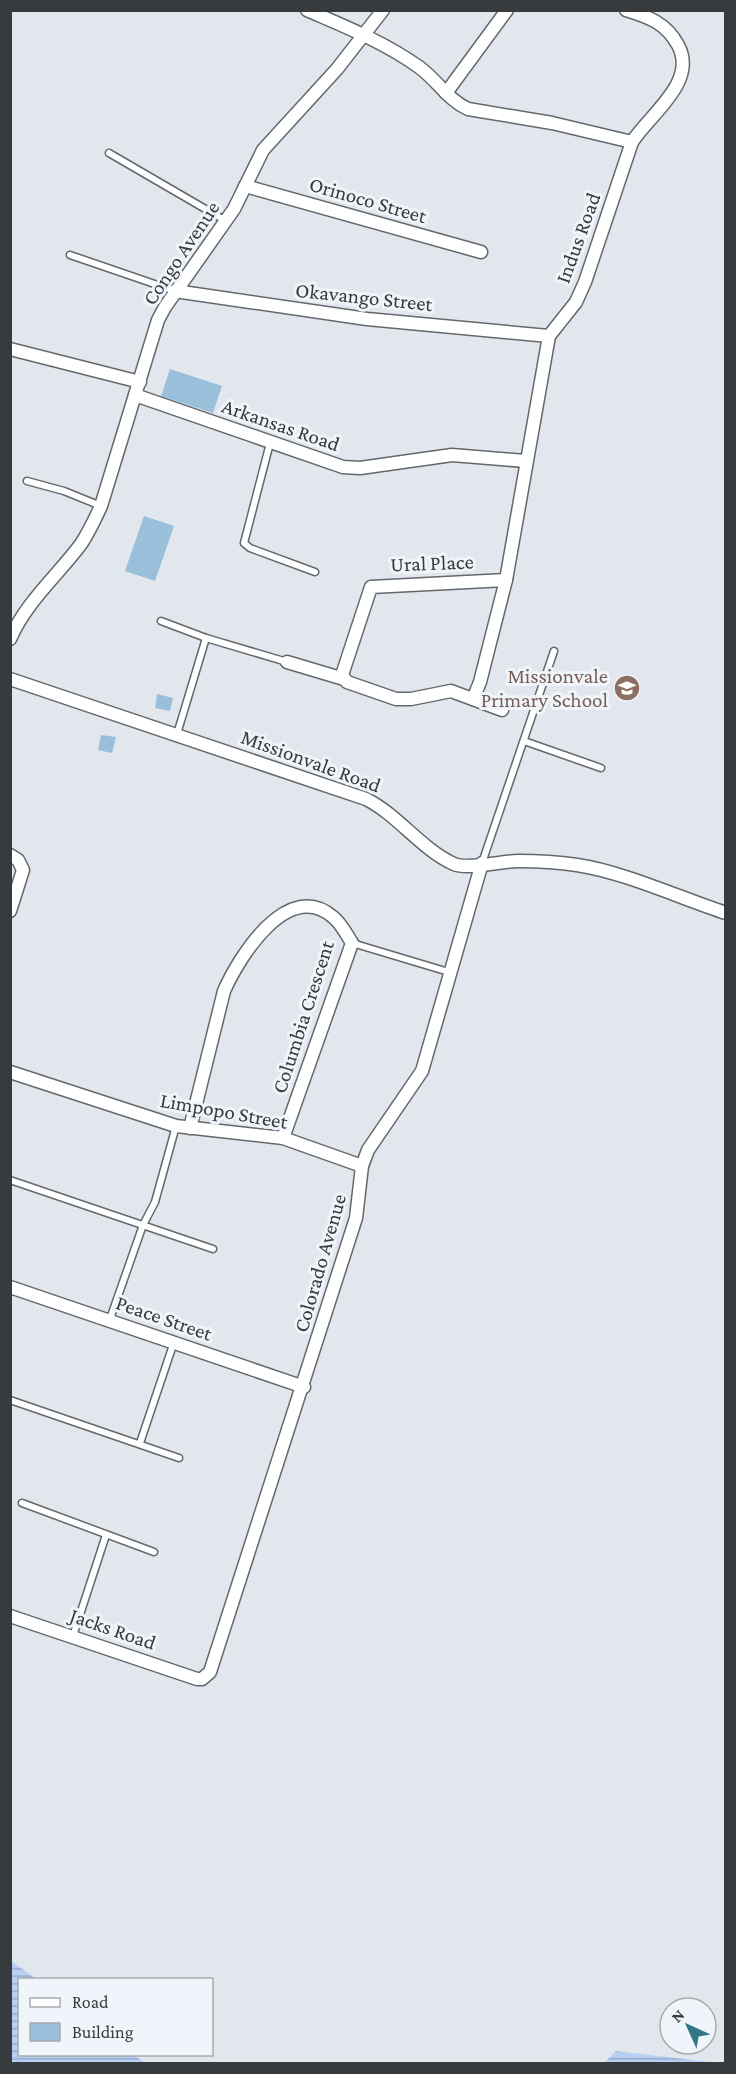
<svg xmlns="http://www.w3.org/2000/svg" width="736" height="2074" font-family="'Crimson Pro',serif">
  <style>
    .water { fill: url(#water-rules) }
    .building { fill: #99bfdb }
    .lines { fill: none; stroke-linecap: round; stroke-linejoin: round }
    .lane-casing { stroke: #62686c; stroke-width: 9 }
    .street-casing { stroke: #62686c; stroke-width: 15 }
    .lane { stroke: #fff; stroke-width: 6 }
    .street { stroke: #fff; stroke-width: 12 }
    .labels { text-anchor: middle; stroke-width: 6; stroke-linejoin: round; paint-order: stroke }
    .street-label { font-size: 21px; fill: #383b3d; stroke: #eff5fa }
    .education-label { font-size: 21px; fill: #785e54; stroke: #eff5fa; text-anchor: end }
  </style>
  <defs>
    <pattern id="water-rules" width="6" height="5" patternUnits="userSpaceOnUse" patternTransform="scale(1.5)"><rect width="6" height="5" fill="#b9d0f4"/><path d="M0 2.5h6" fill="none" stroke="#97aac7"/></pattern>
  </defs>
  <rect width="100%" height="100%" fill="#e1e7ec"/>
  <!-- water -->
  <g class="water">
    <path d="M10 1960 36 1979 20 1980V2054L134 2055 145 2063H11Z"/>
    <path d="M616 2051 718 2063H604Z"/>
  </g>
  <!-- building -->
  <g class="building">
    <path d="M170 369 222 386 213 413 161 396Z"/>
    <path d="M144 516 174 526 155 581 125 571Z"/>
    <path d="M157 694 173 698 170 711 155 708Z"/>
    <path d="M101 735 116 737 112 753 98 750Z"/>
  </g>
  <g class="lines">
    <defs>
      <g id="lane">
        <path d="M109 153 226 221"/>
        <path d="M70 255 175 291"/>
        <path d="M270 443 244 543 250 548 315 572"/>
        <path d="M27 481 64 491 101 506"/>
        <path d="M161 621 206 638 287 662"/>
        <path d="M177 734 206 638"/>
        <path d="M524 741 601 768"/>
        <path d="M482 863 554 651"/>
        <path d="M352 943 452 973"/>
        <path d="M10 1180 213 1249"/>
        <path d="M110 1319 143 1225 155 1202 176 1126"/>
        <path d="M10 1400 179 1458"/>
        <path d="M140 1443 174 1342"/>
        <path d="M22 1503 154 1552"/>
        <path d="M73 1636 106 1535"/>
      </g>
      <g id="street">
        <path d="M307 10C346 27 384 42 419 67 437 80 448 100 468 109L552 123 632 142 585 282 576 302 549 336 506 580 480 682 473 699"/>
        <path d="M626 10C649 17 666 23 678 45 698 82 650 114 632 142"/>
        <path d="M446 93 507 10"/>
        <path d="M245 186 481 252"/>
        <path d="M175 291 367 319 549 336"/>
        <path d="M10 349 140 382"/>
        <path d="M135 395 343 467 360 468 452 455 525 461"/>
        <path d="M10 639C26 602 58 575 81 544 89 532 95 519 101 506L158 320 165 307 234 209 263 150 337 69 383 10"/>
        <path d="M287 662 344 679"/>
        <path d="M10 679 366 799C398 815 421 849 454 864 468 870 501 861 518 861 538 861 557 862 577 865 624 872 680 898 726 913"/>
        <path d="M502 710 451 691 411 699H396L347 682 342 675 371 587 506 580"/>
        <path d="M10 855 18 860 23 870 10 911"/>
        <path d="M10 1072 176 1126 283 1138 362 1166"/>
        <path d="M190 1128 224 991C239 957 288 878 333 917 341 923 346 934 352 943L283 1138"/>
        <path d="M10 1287 304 1387"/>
        <path d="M10 1616 197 1679H202L210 1672 356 1218 362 1166 368 1150 422 1071 482 863"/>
      </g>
    </defs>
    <!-- lane casing -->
    <use href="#lane" class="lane-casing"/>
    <!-- street casing -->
    <use href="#street" class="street-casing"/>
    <!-- lane -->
    <use href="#lane" class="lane"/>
    <!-- street -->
    <use href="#street" class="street"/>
  </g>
  <!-- icons -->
  <defs>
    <symbol id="school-disc" viewBox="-11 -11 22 22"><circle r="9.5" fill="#8d6e63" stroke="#eff5fa"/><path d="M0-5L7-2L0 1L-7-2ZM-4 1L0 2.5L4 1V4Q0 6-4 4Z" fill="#fff"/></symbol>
  </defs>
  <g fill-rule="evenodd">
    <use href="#school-disc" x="612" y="673" width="30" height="30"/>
  </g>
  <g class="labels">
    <!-- street labels -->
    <g class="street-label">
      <text transform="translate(368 200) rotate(16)" y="7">Orinoco Street</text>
      <text transform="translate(578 238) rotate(-70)" y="7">Indus Road</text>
      <text transform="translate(181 253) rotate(-56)" y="7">Congo Avenue</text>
      <text transform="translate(364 297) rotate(6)" y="7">Okavango Street</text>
      <text transform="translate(281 425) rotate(19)" y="7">Arkansas Road</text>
      <text transform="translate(432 563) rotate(-2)" y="7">Ural Place</text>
      <text transform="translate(311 761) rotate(20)" y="7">Missionvale Road</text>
      <text transform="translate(303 1017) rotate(-72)" y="7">Columbia Crescent</text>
      <text transform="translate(224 1111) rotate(10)" y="7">Limpopo Street</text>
      <text transform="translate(320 1263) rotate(-74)" y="7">Colorado Avenue</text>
      <text transform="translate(164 1318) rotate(19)" y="7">Peace Street</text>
      <text transform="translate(113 1629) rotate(19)" y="7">Jacks Road</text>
    </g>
    <!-- education labels -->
    <g class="education-label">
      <text x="608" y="683">Missionvale<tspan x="608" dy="24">Primary School</tspan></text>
    </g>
  </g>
  <!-- border -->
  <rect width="736" height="2074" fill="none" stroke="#383b3d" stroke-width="24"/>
  <!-- legend -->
  <rect x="18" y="1978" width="195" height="78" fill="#eff5fa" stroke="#a6abae" stroke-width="1.5"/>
  <rect x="30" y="1998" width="30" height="9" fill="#ffffff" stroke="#a6abae" stroke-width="1.5"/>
  <text x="72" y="2008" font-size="18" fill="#383b3d">Road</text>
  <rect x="30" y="2023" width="30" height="18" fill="#99bfdb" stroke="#a6abae" stroke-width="1.5"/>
  <text x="72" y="2038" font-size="18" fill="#383b3d">Building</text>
  <!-- north arrow -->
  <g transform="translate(688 2026) rotate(315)"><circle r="28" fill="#eff5fa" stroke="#a6abae" stroke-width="1.5"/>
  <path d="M0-4.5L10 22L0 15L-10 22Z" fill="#337787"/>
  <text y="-9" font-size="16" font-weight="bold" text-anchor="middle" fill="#383b3d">N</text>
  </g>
</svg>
